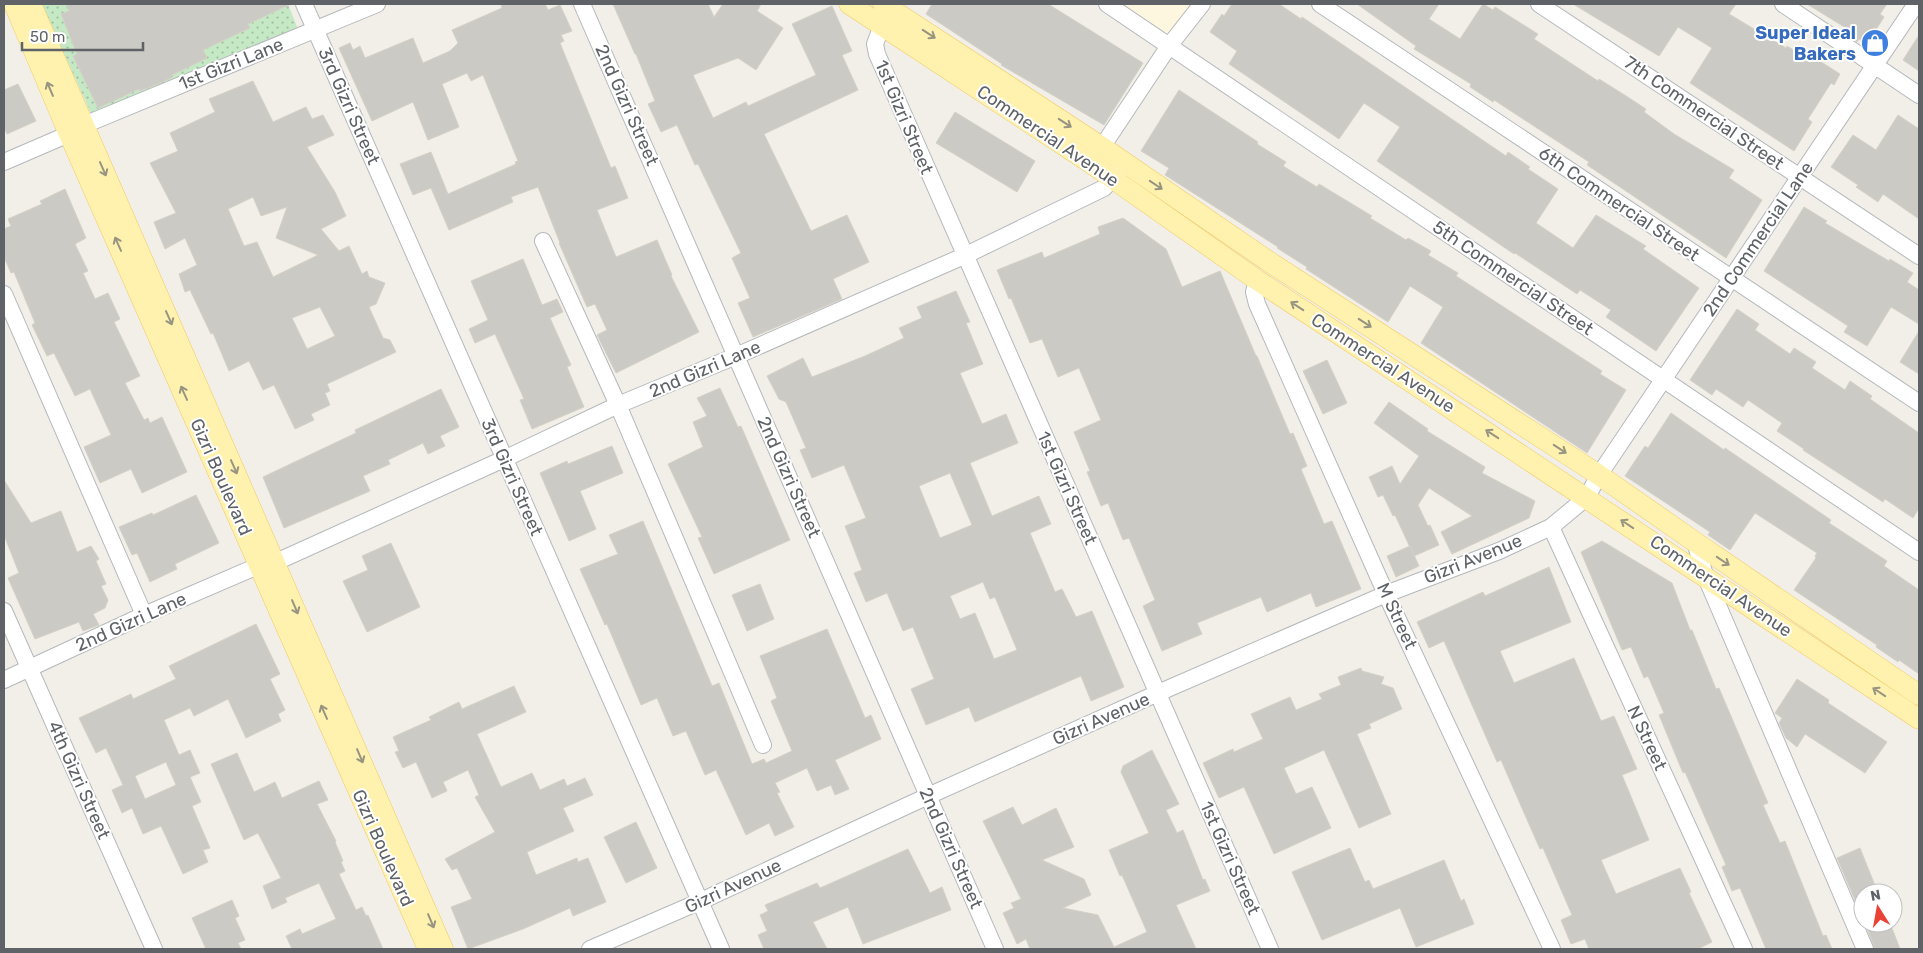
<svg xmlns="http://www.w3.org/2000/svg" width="1923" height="953" font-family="Rubik,sans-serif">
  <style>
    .commercial { fill: #fef7e0 }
    .garden { fill: url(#garden-dots) }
    .building { fill: #cccac5; stroke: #d6d1c6; fill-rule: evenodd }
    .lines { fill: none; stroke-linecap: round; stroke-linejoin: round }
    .minor-casing { stroke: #b5b8bc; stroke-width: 18 }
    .major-casing { stroke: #f2c960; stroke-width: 21 }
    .minor { stroke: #fff; stroke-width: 16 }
    .major { stroke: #fff2af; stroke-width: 20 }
    .oneway { stroke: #979581 }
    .labels { text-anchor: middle; stroke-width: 4; stroke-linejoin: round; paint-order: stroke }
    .shop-label { font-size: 18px; font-weight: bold; fill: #366cbe; stroke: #fff; text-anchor: end }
    .street-label { font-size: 18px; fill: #5f6368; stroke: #fff }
  </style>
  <defs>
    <pattern id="garden-dots" width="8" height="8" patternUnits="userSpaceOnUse" patternTransform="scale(1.25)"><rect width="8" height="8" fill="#c5e8c5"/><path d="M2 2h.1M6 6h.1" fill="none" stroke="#a3c0a4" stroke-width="1.8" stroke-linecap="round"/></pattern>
  </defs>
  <rect width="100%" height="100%" fill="#f1efe8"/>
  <!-- commercial -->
  <path class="commercial" d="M1111 4H1193L1166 43Z"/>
  <!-- garden -->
  <path class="garden" d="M42 4H288L297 27 290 33 92 116Z"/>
  <!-- building -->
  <g class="building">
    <path d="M66 4H291L248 24 250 28 203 50 207 58 172 75 173 77 160 83 140 91 139 89 98 108 73 56 77 54 61 14 69 11Z"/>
    <path d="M501 4H545L548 10 560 5 572 31 561 35 564 41 560 43 611 168 615 166 628 198 597 210 616 257 657 240 672 275 671 276 699 332 616 373 597 335 607 330 595 304 587 307 559 243H560L538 187 511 197 513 202 449 230 431 188 413 195 400 164 431 152 448 194 516 164 515 162 518 161 483 75 471 81 467 73 442 84 459 127 428 140 413 102 372 121 339 48 350 43 353 50 360 46 365 58 413 38 423 63 450 51 458 43 452 30 502 8Z"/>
    <path d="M613 4H708L714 17 723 4H761L757 11 783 28 756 70 738 58 693 75 713 118 746 102 748 106 816 75 792 24 832 6 852 51 842 55 858 90 764 134 811 231 847 215 869 262 833 279 842 299 753 337 738 303 750 298 732 258 741 253 698 164 695 165 677 125 661 132 648 104 655 101 636 54H635Z"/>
    <path d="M932 4H1048L1143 63 1104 125 1001 65 1002 64 926 14Z"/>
    <path d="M1232 4H1279L1301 19 1302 17 1506 156 1508 152 1530 167 1528 169 1558 189 1536 223 1573 248 1596 215 1646 246 1643 249 1699 288 1656 351 1606 317 1611 310 1580 290 1577 294 1515 253 1514 254 1377 161 1400 127 1364 103 1339 139 1229 64 1237 51 1210 32 1222 14 1224 16Z"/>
    <path d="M1357 4H1439L1429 19 1460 39 1483 4 1493 10 1495 7 1538 34 1534 39 1598 81 1599 79 1623 94 1646 109 1644 112 1674 134 1734 170 1729 178 1762 200 1726 258 1587 165 1589 162 1494 100 1493 102 1470 87 1471 84 1414 49 1416 46Z"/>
    <path d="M1573 4H1736L1729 14 1786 48 1787 46 1795 51 1798 47 1840 74 1834 85 1831 83 1808 119 1812 122 1794 151 1690 83 1712 48 1678 27 1659 56Z"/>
    <path d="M1807 4H1887L1880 14 1884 17 1867 44 1859 39 1857 42 1843 32 1846 28Z"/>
    <path d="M1919 35V71L1903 60Z"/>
    <path d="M253 81 273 122 306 107 312 119 323 115 334 135 307 147 335 192 346 216 321 229 339 251 349 246 362 274 367 271 369 277 385 283 376 304 369 307 383 338 390 340 396 352 327 384 330 391 325 393 330 405 311 414 314 420 295 429 274 385 263 390 249 361 229 371 213 333 211 334 190 290 185 292 179 274 197 265 185 238 165 249 154 222 176 213 150 163 178 151 170 133 215 112 209 99ZM253 197 261 216 287 207 276 238 318 255 273 277 257 242 244 246 228 209ZM320 307 335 336 307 349 292 318Z"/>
    <path d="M18 84 36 121 7 134 4 127V90Z"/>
    <path d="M1179 90 1258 142 1257 144 1286 162 1283 166 1317 187 1319 184 1372 216 1370 218 1406 240 1408 238 1431 251 1428 255 1458 273 1456 276 1602 371 1600 374 1626 390 1587 453 1421 343 1443 307 1410 286 1388 322 1306 269 1307 267 1277 248 1278 247 1165 175 1169 168 1141 151Z"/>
    <path d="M955 112 1035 161 1017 192 936 143Z"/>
    <path d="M1898 115 1919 129V219L1883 194 1878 202 1856 187 1858 185 1831 167 1853 135 1876 150Z"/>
    <path d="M65 189 86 238 75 244 88 271 83 273 95 299 108 293 120 319 114 322 140 376 125 383 144 420 148 418 150 423 162 417 187 472 142 493 131 469 100 483 84 447 111 435 90 389 75 396 54 353 47 356 32 325 35 323 14 272 11 273 4 257V229L11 226 8 219 42 204 40 201Z"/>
    <path d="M1804 207 1827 221 1825 223 1889 261 1890 259 1913 273 1907 282 1919 290V324L1891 307 1867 346 1844 332 1848 326 1764 271Z"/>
    <path d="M1123 218 1166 249 1182 287 1220 271 1256 356H1257L1290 434 1293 433 1307 466 1301 469 1324 524 1332 521 1361 589 1316 607 1311 593 1267 612 1261 597 1197 623 1202 634 1162 651 1143 606 1155 600 1129 538 1123 540 1108 503 1101 506 1087 472 1090 471 1074 432 1101 420 1079 368 1058 377 1042 339 1030 343 1011 298 1009 299 997 270 1042 252 1044 258 1100 234 1098 227Z"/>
    <path d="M523 259 542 305 557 299 563 312 550 318 571 365 567 367 584 407 532 429 520 400 524 399 495 334 475 343 469 329 488 320 471 281Z"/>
    <path d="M956 291 970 322 966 323 983 364 960 373 982 424 1006 414 1018 443 970 463 992 516 1039 496 1051 524 1030 533 1055 592 1062 589 1076 617 1092 611 1124 687 1091 701 1081 676 975 722 969 707 926 725 911 689 934 679 913 627 903 631 887 593 866 602 854 573 862 570 845 526 866 518 844 465 812 478 800 450 806 448 786 402 779 399 767 376 803 358 812 377 865 356 904 338 899 328 922 318 917 307ZM950 473 972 525 940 538 919 486ZM983 582 990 599 995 597 1017 650 994 659 975 613 960 619 950 596Z"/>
    <path d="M1737 309 1759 324 1755 330 1790 354 1794 348 1816 362 1812 368 1845 390 1850 381 1872 396 1870 399 1919 433V508L1913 518 1885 499 1883 502 1803 450 1804 449 1777 431 1782 423 1748 400 1743 407 1716 389 1712 395 1690 380Z"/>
    <path d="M1919 331V374L1900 362Z"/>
    <path d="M1327 360 1347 403 1323 414 1303 371Z"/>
    <path d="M720 388 738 427 741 426 790 540 714 574 698 538 702 537 668 464 703 447 693 422 707 416 697 398Z"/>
    <path d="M441 389 459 427 440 436 445 446 428 454 423 443 388 460 390 464 363 476 370 491 284 528 263 477 356 433 355 430Z"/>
    <path d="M1389 402 1428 429 1427 431 1485 467 1482 473 1535 501 1529 518 1452 554 1441 532 1472 516 1429 488 1418 505 1428 526 1430 525 1439 545 1414 556 1395 515 1393 516 1383 495 1378 497 1369 477 1392 466 1400 484 1419 456 1374 423Z"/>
    <path d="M1671 413 1724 450 1725 448 1831 520 1829 523 1887 561 1884 566 1919 590V674L1899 660 1898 662 1876 647 1877 645 1794 590 1816 558 1815 556 1817 553 1755 513 1730 550 1708 535 1710 532 1625 476 1645 446 1648 448Z"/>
    <path d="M612 446 623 473 580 491 596 529 569 541 540 473 567 461 568 464Z"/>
    <path d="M4 480 31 523 61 511 77 552 91 546 99 559 96 561 106 584 101 586 108 600 105 608 93 614 99 625 83 631 79 622 35 639 8 578 19 573 4 535Z"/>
    <path d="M196 495 219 543 175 564 177 569 150 582 137 553 132 555 119 527 152 513 153 515Z"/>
    <path d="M643 521 712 686 719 683 752 764 764 759 766 763 792 751 771 701 777 698 760 656 827 629 865 718 871 715 881 739 835 760 849 789 835 795 831 785 817 791 807 768 775 783 780 792 777 793 794 827 775 836 769 823 746 835 716 770 705 775 686 731 673 736 657 698 641 705 607 624 605 625 580 569 618 554 609 535Z"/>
    <path d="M1602 541 1672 583 1690 630H1692L1716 689 1719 688 1768 803 1763 805 1780 843 1785 841 1823 936 1826 935 1832 949H1766L1740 888 1732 891 1722 867 1726 865 1685 772 1683 773 1659 715 1664 713 1648 676 1644 678 1631 647 1622 650 1581 552Z"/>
    <path d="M391 543 420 607 367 632 343 581 368 570 362 556Z"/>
    <path d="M1410 546 1419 566 1396 577 1387 556Z"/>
    <path d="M1549 567 1571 622 1500 651 1514 683 1574 658 1601 721 1614 716 1637 769 1622 775 1649 840 1601 860 1616 894 1680 868 1691 892 1689 893 1712 942 1698 949H1589L1585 939 1571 944 1561 920 1572 915 1543 848 1540 849 1528 822 1501 760 1497 762 1444 641 1429 648 1417 622 1483 592 1485 596Z"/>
    <path d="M760 584 774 619 747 631 732 595Z"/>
    <path d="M256 624 280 674 270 679 285 710 278 714 281 721 246 738 228 699 194 716 190 708 164 720 179 755 190 750 200 773 190 777 201 802 192 806 210 848 203 850 208 862 183 874 161 826 143 834 132 808 122 813 112 790 123 785 106 748 96 753 79 718 131 694 133 699 176 679 169 666ZM166 762 176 785 145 799 135 776Z"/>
    <path d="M1361 668 1362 671 1384 677 1381 684 1393 688 1402 709 1369 724 1371 728 1357 734 1391 814 1359 828 1324 750 1284 768 1296 794 1312 787 1331 828 1274 854 1244 787 1219 798 1203 763 1233 749 1234 752 1263 739 1251 714 1290 697 1296 710 1322 699 1319 694 1341 685 1338 677Z"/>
    <path d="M1797 679 1829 700 1828 703 1887 742 1865 773 1805 734 1797 747 1786 738 1779 723 1782 718 1775 713Z"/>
    <path d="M514 686 526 712 477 734 501 787 532 773 540 790 564 779 567 786 585 778 593 795 563 808 574 831 527 852 536 875 577 858 578 862 588 858 606 902 573 916 570 908 523 929 468 949 451 907 472 899 457 868 452 870 445 859 495 832 475 797 479 795 468 770 443 782 447 791 432 798 416 762 403 768 395 752 399 751 393 737 431 720 429 717 459 702 462 709Z"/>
    <path d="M1152 750 1179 804 1166 810 1177 833 1183 830 1203 880 1205 879 1210 891 1176 905 1196 949H1030L1026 939 1017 944 1003 913 1014 908 1011 903 1021 899 983 821 1013 807 1022 825 1056 808 1074 847 1042 860 1084 879 1091 895 1063 908 1098 915 1114 947 1147 932 1122 875 1120 876 1109 850 1149 833 1121 772 1123 766Z"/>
    <path d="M237 753 254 792 275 782 282 798 319 781 328 800 317 804 336 841 335 842 343 861 341 862 345 871 339 874 356 910 362 907 366 916 368 915 383 949H292L286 936 300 929 302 934 336 919 319 883 285 898 287 902 272 909 263 886 281 878 258 833 244 840 211 764Z"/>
    <path d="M636 822 657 868 626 883 604 837Z"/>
    <path d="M1350 848 1365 882 1369 880 1373 889 1444 860 1461 901 1464 899 1474 924 1416 947 1400 908 1322 940 1292 872Z"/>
    <path d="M1860 848 1878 893H1863V919L1837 858Z"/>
    <path d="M908 849 930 893 942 887 951 910 863 944 848 907 813 922 827 949H764L758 935 767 931 760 915 768 911 765 905 817 883 820 888Z"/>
    <path d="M232 900 239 916 235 918 245 940 238 943 241 949H206L192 918Z"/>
    <path d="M1865 923H1890L1900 949H1875Z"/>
  </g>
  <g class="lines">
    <defs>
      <g id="minor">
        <path d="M304 4 721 949"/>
        <path d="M582 4 995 949"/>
        <path d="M1107 4 1919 552"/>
        <path d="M1320 4 1919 403"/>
        <path d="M1539 4 1919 256"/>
        <path d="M1783 4 1919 95"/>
        <path d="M882 25 875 44 877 54 1270 949"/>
        <path d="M84 125 377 4"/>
        <path d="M1094 157 1102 147 1169 46 1202 4"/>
        <path d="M4 162 69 134"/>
        <path d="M543 241 618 405 763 745"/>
        <path d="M1257 280 1254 292 1257 304 1386 594 1552 949"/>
        <path d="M4 294 144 615"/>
        <path d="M1551 527 1744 949"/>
        <path d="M1695 542 1705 575 1865 949"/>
        <path d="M276 562 504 459 618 405 736 356 964 256 1104 188 1120 170"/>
        <path d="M4 611 154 949"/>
        <path d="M4 680 144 615 260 565"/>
        <path d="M590 949 701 901 928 796 1158 693 1386 594 1499 551 1551 527 1587 497 1599 475 1916 4"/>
      </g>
      <g id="major">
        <path d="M14 4 69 134 428 949"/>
        <path d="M31 4 443 949"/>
        <path d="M849 4 1089 162 1257 280 1919 719"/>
        <path d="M883 4 1102 147 1268 261 1599 475 1695 542 1919 695"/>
      </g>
    </defs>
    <!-- minor casing -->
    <use href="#minor" class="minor-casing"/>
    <!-- major casing -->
    <use href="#major" class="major-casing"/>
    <!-- minor -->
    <use href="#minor" class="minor"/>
    <!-- major -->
    <use href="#major" class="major"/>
  </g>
  <!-- one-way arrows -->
  <defs><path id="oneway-shaft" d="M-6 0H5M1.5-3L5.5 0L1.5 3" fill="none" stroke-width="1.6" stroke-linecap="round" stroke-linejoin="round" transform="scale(1.25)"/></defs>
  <g class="oneway">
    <use href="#oneway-shaft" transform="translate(929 34) rotate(33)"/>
    <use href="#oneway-shaft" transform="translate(50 89) rotate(-113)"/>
    <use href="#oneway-shaft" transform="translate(1065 123) rotate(33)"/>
    <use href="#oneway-shaft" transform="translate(103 169) rotate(66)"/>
    <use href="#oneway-shaft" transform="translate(1156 185) rotate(34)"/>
    <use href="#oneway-shaft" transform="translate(118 244) rotate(-114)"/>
    <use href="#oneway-shaft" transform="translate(1297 306) rotate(-147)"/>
    <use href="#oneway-shaft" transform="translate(169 318) rotate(66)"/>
    <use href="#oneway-shaft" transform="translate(1365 323) rotate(33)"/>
    <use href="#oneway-shaft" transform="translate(184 393) rotate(-114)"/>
    <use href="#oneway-shaft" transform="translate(1492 434) rotate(-147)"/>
    <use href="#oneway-shaft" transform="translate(1560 449) rotate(33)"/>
    <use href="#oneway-shaft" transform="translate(234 467) rotate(66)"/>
    <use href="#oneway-shaft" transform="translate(1627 524) rotate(-146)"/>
    <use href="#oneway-shaft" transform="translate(1723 561) rotate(34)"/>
    <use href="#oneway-shaft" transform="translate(295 607) rotate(67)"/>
    <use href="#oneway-shaft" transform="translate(1879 692) rotate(-146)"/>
    <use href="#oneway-shaft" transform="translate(324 712) rotate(-114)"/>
    <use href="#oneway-shaft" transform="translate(360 756) rotate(67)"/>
    <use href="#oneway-shaft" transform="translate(431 921) rotate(67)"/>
  </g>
  <!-- icons -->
  <defs>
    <symbol id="shop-disc" viewBox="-11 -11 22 22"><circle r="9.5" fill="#3f7fe0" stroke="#fff"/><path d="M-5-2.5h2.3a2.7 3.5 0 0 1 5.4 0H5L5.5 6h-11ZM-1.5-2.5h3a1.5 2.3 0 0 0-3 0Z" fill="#fff"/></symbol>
  </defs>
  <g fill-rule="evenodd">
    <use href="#shop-disc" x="1859" y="27" width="32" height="32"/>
  </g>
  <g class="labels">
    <!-- shop labels -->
    <g class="shop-label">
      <text x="1856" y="39">Super Ideal<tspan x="1856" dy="21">Bakers</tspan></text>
    </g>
    <!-- street labels -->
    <g class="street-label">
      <text transform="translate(231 64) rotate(-22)" y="6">1st Gizri Lane</text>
      <text transform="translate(627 105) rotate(66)" y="6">2nd Gizri Street</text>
      <text transform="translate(349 106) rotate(66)" y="6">3rd Gizri Street</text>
      <text transform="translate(1704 113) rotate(34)" y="6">7th Commercial Street</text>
      <text transform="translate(904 117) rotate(67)" y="6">1st Gizri Street</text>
      <text transform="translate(1048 136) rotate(34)" y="6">Commercial Avenue</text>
      <text transform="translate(1619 204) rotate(34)" y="6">6th Commercial Street</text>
      <text transform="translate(1758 239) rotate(-56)" y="6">2nd Commercial Lane</text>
      <text transform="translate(1513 278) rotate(34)" y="6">5th Commercial Street</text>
      <text transform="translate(1383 363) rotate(33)" y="6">Commercial Avenue</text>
      <text transform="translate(705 369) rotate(-23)" y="6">2nd Gizri Lane</text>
      <text transform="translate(221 477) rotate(66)" y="6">Gizri Boulevard</text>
      <text transform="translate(512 477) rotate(66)" y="6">3rd Gizri Street</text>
      <text transform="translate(789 477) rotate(66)" y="6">2nd Gizri Street</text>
      <text transform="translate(1067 488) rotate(66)" y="6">1st Gizri Street</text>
      <text transform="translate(1473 559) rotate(-22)" y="6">Gizri Avenue</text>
      <text transform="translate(1721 586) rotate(34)" y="6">Commercial Avenue</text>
      <text transform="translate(1397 616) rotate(65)" y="6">M Street</text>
      <text transform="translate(131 622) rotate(-24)" y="6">2nd Gizri Lane</text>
      <text transform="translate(1101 719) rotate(-24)" y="6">Gizri Avenue</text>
      <text transform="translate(1647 738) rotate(65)" y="6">N Street</text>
      <text transform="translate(79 780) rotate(66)" y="6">4th Gizri Street</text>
      <text transform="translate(383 848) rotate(66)" y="6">Gizri Boulevard</text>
      <text transform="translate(951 848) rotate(66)" y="6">2nd Gizri Street</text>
      <text transform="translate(1230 858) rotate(66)" y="6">1st Gizri Street</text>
      <text transform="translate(733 886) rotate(-25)" y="6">Gizri Avenue</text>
    </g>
  </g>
  <!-- border -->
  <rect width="1923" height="953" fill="none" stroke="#5f6368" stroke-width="10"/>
  <!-- north arrow -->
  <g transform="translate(1878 908) rotate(349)"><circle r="24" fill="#ffffff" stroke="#bfc1c3"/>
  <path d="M0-4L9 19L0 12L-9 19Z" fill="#ea4335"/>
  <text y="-8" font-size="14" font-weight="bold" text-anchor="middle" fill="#5f6368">N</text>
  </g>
  <!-- scale -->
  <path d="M22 42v8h121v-8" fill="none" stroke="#5f6368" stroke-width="2.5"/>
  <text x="30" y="42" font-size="15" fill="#5f6368" stroke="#ffffff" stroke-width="4" paint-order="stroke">50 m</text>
</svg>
